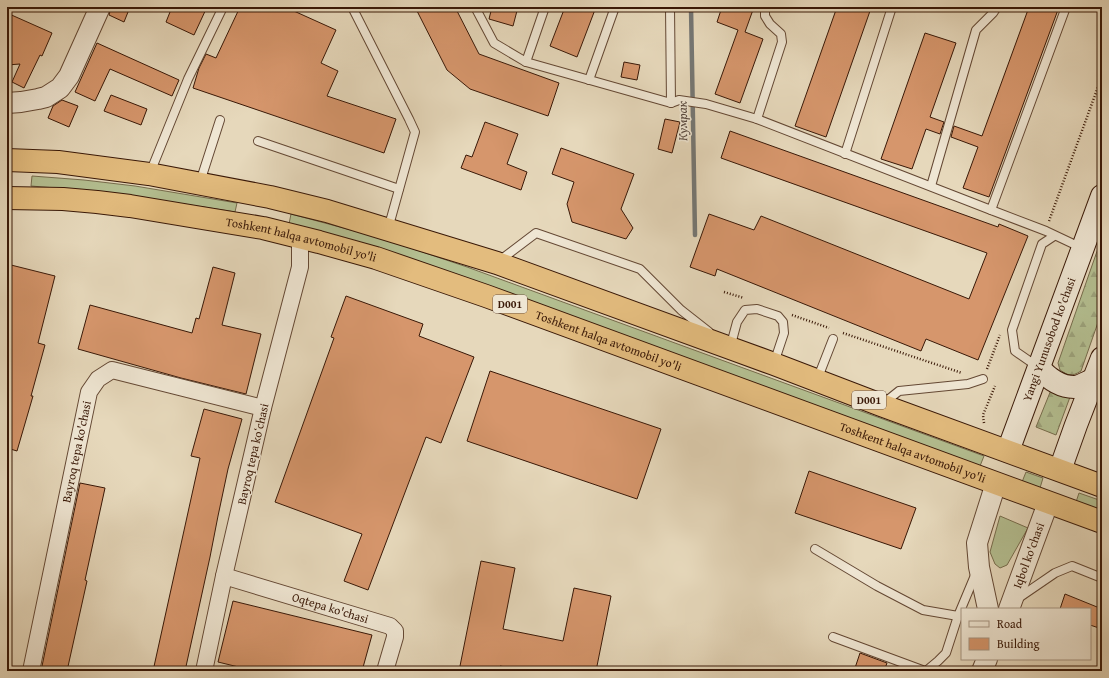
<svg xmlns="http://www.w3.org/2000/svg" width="1109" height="678" font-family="'Gentium Book Plus',serif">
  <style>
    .grass { fill: #b4bf91; stroke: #766c4c }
    .forest { fill: url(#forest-firs); stroke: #766c4c }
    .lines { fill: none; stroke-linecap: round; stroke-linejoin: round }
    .stream { stroke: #757774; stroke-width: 4.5 }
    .building { fill: #d6966c; stroke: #391807 }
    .service-casing { stroke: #644834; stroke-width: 10 }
    .minor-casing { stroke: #644834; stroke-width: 18 }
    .tertiary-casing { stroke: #644834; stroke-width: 22 }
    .secondary-casing { stroke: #391807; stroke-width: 24 }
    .trunk-casing { stroke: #391807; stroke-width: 24 }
    .path { stroke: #391807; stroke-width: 2.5; stroke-dasharray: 1 2; stroke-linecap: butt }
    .service { stroke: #efe6d3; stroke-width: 8 }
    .minor { stroke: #efe6d3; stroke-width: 16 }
    .tertiary { stroke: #efe6d3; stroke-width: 20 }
    .secondary { stroke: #efe6d3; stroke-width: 22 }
    .trunk { stroke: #e3bc7e; stroke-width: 22 }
    .labels { text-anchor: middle; stroke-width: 3; stroke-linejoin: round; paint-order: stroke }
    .shield { fill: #efe6d3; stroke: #705644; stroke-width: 1 }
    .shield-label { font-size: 11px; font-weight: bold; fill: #391807 }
    .street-label { font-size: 12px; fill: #391807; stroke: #efe6d3 }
    .water-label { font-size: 13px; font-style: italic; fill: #57473d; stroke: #efe6d3 }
  </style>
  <defs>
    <pattern id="forest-firs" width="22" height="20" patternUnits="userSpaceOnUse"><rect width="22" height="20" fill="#b4bf91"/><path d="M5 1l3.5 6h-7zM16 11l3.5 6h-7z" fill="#9ca37c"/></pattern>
  </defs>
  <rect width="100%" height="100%" fill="#e6d8bb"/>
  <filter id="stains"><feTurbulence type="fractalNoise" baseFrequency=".005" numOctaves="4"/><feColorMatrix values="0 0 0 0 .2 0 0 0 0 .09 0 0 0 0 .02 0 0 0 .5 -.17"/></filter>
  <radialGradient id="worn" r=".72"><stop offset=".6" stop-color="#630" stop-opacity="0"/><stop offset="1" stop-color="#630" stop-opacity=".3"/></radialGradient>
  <!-- grass -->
  <g class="grass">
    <path d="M32 176 84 180 135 186 237 203 235 212C167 201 99 191 31 186Z"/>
    <path d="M291 214 381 238 467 267 984 456 980 466 289 224Z"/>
    <path d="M1026 472 1043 478 1040 488 1022 482Z"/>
    <path d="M1079 493 1102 501V512L1076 502Z"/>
    <path d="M1000 516 1028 528 1007 565 1000 568 995 564 990 552Z"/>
  </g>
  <!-- forest -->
  <g class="forest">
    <path d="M1102 237V311L1081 371C1071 377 1069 376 1060 370L1058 363Z"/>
    <path d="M1051 390 1070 397 1056 435 1036 427Z"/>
  </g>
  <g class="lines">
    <!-- stream -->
    <path class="stream" d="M691 7 695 235"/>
  </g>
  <!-- building -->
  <g class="building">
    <path d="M111 7H130L124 22 109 15Z"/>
    <path d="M172 7H207L194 35 166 22Z"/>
    <path d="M240 7H285L336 30 321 63 338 71 327 96 396 119 384 153 193 88 199 68 206 54 216 58Z"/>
    <path d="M415 7H455L479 54 559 83 548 116 470 89 447 70Z"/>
    <path d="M492 7H518L513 26 489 19Z"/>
    <path d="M565 7H596L577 57 550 46Z"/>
    <path d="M722 7H754L745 32 763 39 740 103 715 94 738 30 717 22Z"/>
    <path d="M837 7H859L870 11 826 137 795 126Z"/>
    <path d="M1029 7H1059L989 197 963 188 978 147 951 137 954 126 982 136Z"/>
    <path d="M7 13 52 33 42 56 40 55 24 88 12 82 20 64 7 65Z"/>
    <path d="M925 33 956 43 930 117 944 122 940 134 926 129 912 169 881 159Z"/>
    <path d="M97 43 179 80 172 96 110 69 95 101 75 92Z"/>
    <path d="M624 62 640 65 637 80 621 77Z"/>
    <path d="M111 95 147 109 141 125 104 111Z"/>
    <path d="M62 100 78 106 69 127 48 118 53 106Z"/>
    <path d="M665 119 680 122 672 153 658 149Z"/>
    <path d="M485 122 518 134 507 164 527 172 521 190 461 168 466 155 472 157Z"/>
    <path d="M730 131 998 227 999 224 1028 236 978 360 926 339 921 351 717 269 715 276 690 267 709 214 754 230 761 216 969 299 987 253 721 158Z"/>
    <path d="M561 148 634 174 621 209 633 228 626 239 572 222 567 204 574 182 552 174Z"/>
    <path d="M7 264 55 276 38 343 45 345 31 396H33L17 451 7 448Z"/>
    <path d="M213 267 235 273 222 325 261 334 246 394 181 378 78 349 90 305 192 333 196 318 199 319Z"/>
    <path d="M346 296 423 324 419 336 474 357 441 443 426 437 368 590 344 581 362 534 275 502 334 338 331 337Z"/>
    <path d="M490 371 661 429 637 499 467 441Z"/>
    <path d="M204 409 242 419 228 469 218 516 210 557 185 671H153L200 458 191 456Z"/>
    <path d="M809 471 916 508 901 549 795 513Z"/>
    <path d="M80 483 105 488 85 580 87 581 67 671H41Z"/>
    <path d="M481 561 515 568 503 629 563 641 574 588 611 596 596 671H527L500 666 499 671H459Z"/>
    <path d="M1065 594 1102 609V629L1090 625V609H1060Z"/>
    <path d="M233 601 372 635 362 671H255L218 662Z"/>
    <path d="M860 653 887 663 884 671H854Z"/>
  </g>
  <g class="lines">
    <defs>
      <g id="service">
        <path d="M352 7 409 119 415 132 388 229"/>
        <path d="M475 7 494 43 526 62 671 103 679 100 706 104 757 119 991 210 1046 231 1082 248"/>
        <path d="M670 7 671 103"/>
        <path d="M526 62 545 7"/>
        <path d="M589 80 615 7"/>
        <path d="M757 119 782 42 781 34 770 24 765 16V7"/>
        <path d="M258 141 399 189"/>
        <path d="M845 154 892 7"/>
        <path d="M150 173 188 79 223 7"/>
        <path d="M200 182 220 120"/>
        <path d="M931 186 976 30 993 13 997 7"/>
        <path d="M991 210 1066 7"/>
        <path d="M499 261 536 233 640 269 681 310 709 332"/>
        <path d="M730 348 737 322 745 310 757 309 778 316 783 322 784 333 774 363"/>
        <path d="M1038 367 1015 351 1012 330 1042 244 1054 236"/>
        <path d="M817 380 833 339"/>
        <path d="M884 403 899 391 968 384 983 379"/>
        <path d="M815 549 877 586 923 610 958 616"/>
        <path d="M1017 599 1055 573 1072 566 1102 578"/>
        <path d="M833 637 925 671"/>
        <path d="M926 671 938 661 946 653 958 616 976 573"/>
      </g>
      <g id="minor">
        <path id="s1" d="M224 576 390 626 395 631V637L385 671"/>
        <path id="s2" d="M31 671 89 392 98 379 112 370 263 408"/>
        <path d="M204 671 224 576 263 408 300 267V237"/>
      </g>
      <g id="tertiary">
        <path d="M7 103 21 102 38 99 46 97 60 88 69 76 100 7"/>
        <path d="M988 609 979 567 977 543 996 483"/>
        <path id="s3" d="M1009 609 1048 503"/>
        <path d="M982 671 987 659"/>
      </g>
      <g id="secondary">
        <path d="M1039 368C1048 378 1060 387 1074 387 1080 387 1089 381 1095 379"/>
        <path id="s4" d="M1008 451 1102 196"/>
        <path d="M1060 470 1076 425 1102 358"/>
      </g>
      <g id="trunk">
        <path d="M7 160 58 162 149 174 270 197 327 211 497 263 730 348 774 364 881 405 1102 486"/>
        <path id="s5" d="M7 198 63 199 97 202 130 206 196 217 263 228 319 242 376 258 486 296 1102 522"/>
      </g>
    </defs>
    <!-- service casing -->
    <use href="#service" class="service-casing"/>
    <!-- minor casing -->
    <use href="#minor" class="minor-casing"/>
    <!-- tertiary casing -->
    <use href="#tertiary" class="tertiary-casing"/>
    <!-- secondary casing -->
    <use href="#secondary" class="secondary-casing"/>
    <!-- trunk casing -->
    <use href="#trunk" class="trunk-casing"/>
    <!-- path -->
    <g class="path">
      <path d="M1049 221 1102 76"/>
      <path d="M724 292 744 298"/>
      <path d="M792 315 829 328"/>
      <path d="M843 333 911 356 962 373"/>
      <path d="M987 369 1000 335"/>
      <path d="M984 423 983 415 995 386"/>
    </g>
    <!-- service -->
    <use href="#service" class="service"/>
    <!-- minor -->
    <use href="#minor" class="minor"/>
    <!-- tertiary -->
    <use href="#tertiary" class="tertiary"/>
    <!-- secondary -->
    <use href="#secondary" class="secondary"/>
    <!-- trunk -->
    <use href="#trunk" class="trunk"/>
  </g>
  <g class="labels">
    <!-- shield labels -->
    <g class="shield">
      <rect x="493" y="295" width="34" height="18" rx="3"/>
      <rect x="852" y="391" width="34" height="18" rx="3"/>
    </g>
    <g class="shield-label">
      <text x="510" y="308">D001</text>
      <text x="869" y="404">D001</text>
    </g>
    <!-- street labels -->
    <g class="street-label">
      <text dy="4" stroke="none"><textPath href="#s5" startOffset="298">Toshkent halqa avtomobil yo'li</textPath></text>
      <text dy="4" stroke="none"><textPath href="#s4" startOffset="119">Yangi Yunusobod ko'chasi</textPath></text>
      <text dy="4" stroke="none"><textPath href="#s5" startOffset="622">Toshkent halqa avtomobil yo'li</textPath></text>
      <text dy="4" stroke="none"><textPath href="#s2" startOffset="224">Bayroq tepa ko'chasi</textPath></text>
      <text dy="4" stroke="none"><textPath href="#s5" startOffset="946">Toshkent halqa avtomobil yo'li</textPath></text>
      <text transform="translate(253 454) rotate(-77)" y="4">Bayroq tepa koʻchasi</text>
      <text dy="4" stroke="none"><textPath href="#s3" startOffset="57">Iqbol ko'chasi</textPath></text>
      <text dy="4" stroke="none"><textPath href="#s1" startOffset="111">Oqtepa ko'chasi</textPath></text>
    </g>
    <!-- water labels -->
    <g class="water-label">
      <text transform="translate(682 121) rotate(-91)" y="5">Кумрак</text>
    </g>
  </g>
  <!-- margin -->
  <rect width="1109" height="678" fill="none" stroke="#e6d8bb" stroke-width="24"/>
  <rect x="8" y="8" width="1093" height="662" fill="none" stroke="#391807" stroke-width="2"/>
  <rect x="12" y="12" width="1085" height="654" fill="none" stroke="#391807"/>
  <!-- legend -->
  <rect x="961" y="608" width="130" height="52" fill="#efe6d3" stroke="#a69481"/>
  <rect x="969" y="621" width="20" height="6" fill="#efe6d3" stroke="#a69481"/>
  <text x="997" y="628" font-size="12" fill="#391807">Road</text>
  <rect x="969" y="638" width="20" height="12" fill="#d6966c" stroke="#a69481"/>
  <text x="997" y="648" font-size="12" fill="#391807">Building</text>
  <rect width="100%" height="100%" filter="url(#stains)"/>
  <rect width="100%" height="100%" fill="url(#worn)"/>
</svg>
